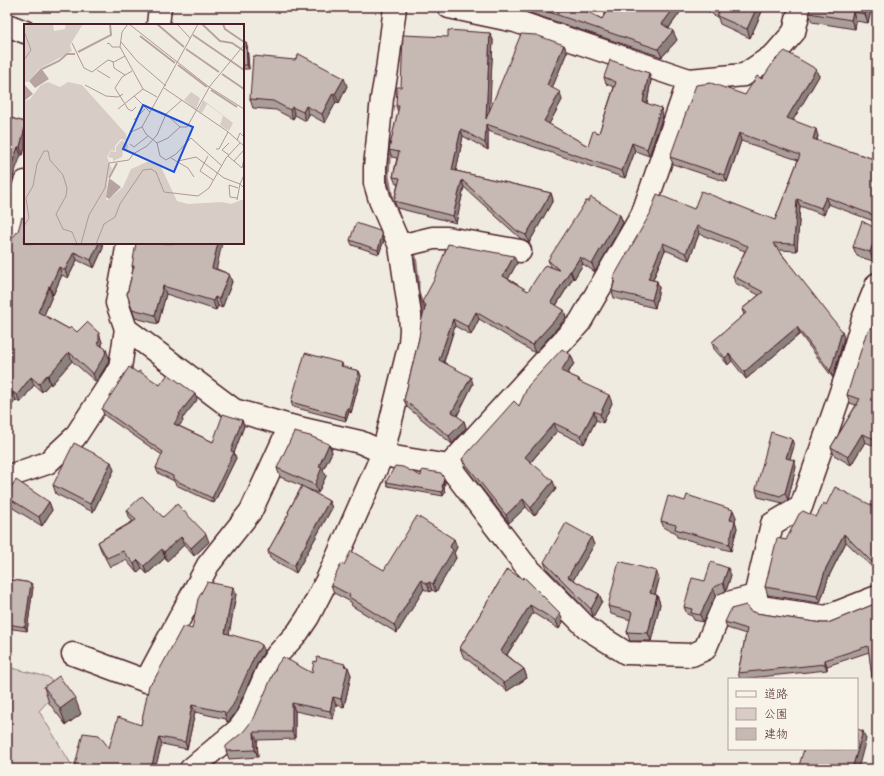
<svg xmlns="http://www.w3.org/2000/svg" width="884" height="776" font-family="Caveat,'Klee One',sans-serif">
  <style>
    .green { fill: #d8cdc6; stroke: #917678 }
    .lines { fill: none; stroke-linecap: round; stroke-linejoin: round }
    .stream { stroke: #8b6f72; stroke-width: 7 }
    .minor-casing { stroke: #4a1f2b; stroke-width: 25 }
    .minor { stroke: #f7f3e8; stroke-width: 22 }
    .wall { fill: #aa9e9a; stroke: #4a1f2b }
    .shaded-wall { fill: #8b817d; stroke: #4a1f2b }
    .building { fill: #c6b8b3; stroke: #4a1f2b }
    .inset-river { fill: none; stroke: #b7a4a2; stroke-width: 2 }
    .inset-road { fill: none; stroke: #ae9998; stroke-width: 1 }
    .view { fill: #1d4ed8; fill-opacity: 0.15; stroke: #1d4ed8; stroke-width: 2 }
    .inset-edge { fill: none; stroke: #4a1f2b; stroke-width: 2 }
  </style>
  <rect width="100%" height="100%" fill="#f0ebe0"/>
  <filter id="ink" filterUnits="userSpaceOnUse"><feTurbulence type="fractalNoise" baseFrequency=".025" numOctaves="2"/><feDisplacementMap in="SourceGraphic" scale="8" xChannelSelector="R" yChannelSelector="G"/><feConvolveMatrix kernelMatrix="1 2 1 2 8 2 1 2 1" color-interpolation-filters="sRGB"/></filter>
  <g filter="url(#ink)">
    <!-- green -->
    <g class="green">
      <path d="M7 667 48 677 59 689 39 711 74 769H7Z"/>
      <path d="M539 763 568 769H523Z"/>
    </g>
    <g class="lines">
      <!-- stream -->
      <g class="stream">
        <path d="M388 144 386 177 390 197"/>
        <path d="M410 245 413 256 416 279V293L422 310 420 329"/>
      </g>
      <defs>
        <g id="minor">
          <path d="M449 7 515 21 689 80 744 75 775 54 794 32 800 7"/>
          <path d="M7 25 25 32"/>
          <path d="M158 25 160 7"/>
          <path d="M7 234 9 235 25 182"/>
          <path d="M128 243 117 303 126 329 234 410 290 426 360 442 394 457 449 466 525 565 588 629 626 653 692 655 705 649 724 604 755 596 772 524 801 507 846 377 863 319 877 284"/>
          <path d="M400 246 433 238H447L520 251"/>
          <path d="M449 466 580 322 642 215 689 80"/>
          <path d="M15 474 47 463 75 437 120 368 126 329"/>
          <path d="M755 596 760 607 826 617 877 597"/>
          <path d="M73 654 146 681 208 565 251 511 290 426"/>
          <path d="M191 769 239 729 247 718 269 667 277 655 298 632 308 617 327 580 383 453 410 343 411 329 410 315 400 246 380 200 375 183V167L382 98 387 70 395 7"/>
        </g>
      </defs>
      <!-- minor casing -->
      <use href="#minor" class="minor-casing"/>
      <!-- minor -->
      <use href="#minor" class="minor"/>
    </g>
    <!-- wall -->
    <g class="wall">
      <path d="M525 7H578L602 19 609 7H684L669 28 677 40 662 57 527 12Z"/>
      <path d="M702 7H764L750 38 720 24 718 18Z"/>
      <path d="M872 7 868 23 856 21 855 29 812 22 809 13Z"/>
      <path d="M490 33 493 40 489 111 564 45 567 52 552 88 562 100 549 124 588 146 599 133 614 87 606 84 604 77 649 73 651 80 647 104 663 116 649 156 635 151 625 178 488 131V150L463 136 456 171 551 193 553 200 529 243 520 238 464 187 456 223 397 208 394 201 398 184H396L393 177 397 158 392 157 389 150 398 112 396 106 401 87 448 37Z"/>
      <path d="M243 42H246L247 46 249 69H243Z"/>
      <path d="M816 69 819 76 793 120 818 136 817 141 877 160V220L876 222 828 204 824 215 800 206 797 251 779 250 844 338 834 373 833 378 800 334 746 379 732 361 728 365 714 349 712 342 744 315 742 309 759 295 735 283 733 276 745 251 699 234 689 260 665 250 653 280 657 281 659 288 655 308 614 298 612 291 614 280 613 278 694 209 775 220 798 160 741 141 727 182 673 164 670 157 745 95 762 79Z"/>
      <path d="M347 86 339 103 336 102 325 123 309 114 306 121 295 115 293 119 276 110 253 108 250 99Z"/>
      <path d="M7 117 25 122V148L23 155H21Z"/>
      <path d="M620 215 623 223 595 272 583 264 574 279 573 278 556 306 564 310 566 318 535 353 479 319 471 335 455 326 444 362 473 384 457 416 464 421 466 428 452 444 407 407 404 400 419 338 425 309 422 302 517 263 508 279 528 291 551 267 548 260Z"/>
      <path d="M877 229V250L873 261 857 256 853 247Z"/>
      <path d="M350 240H384L379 254 352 245Z"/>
      <path d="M25 243 103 248 94 268 77 260 68 278 62 275 53 295H52V296L44 315 69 329 102 342V347L109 358 108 363 96 382 72 361 51 385 50 383 42 392 34 385 20 403 16 400 8 410 7 408V246Z"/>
      <path d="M132 266 217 269 229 274 232 282 222 308 218 306 216 310 166 294 158 324 135 318 127 294 133 269Z"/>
      <path d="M877 320V447L865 442 851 465 834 455 831 447 856 405 850 403 847 395Z"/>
      <path d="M571 355 574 363 568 374 579 379 580 382 612 403 603 423 596 420 584 444 557 431 531 462 556 489 534 516 526 507 509 523 465 467 462 459 519 406Z"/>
      <path d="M342 363 343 367 359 371 361 376 351 413 349 412 346 421 293 407 291 402Z"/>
      <path d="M138 373 160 385 197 400 182 419 183 421 179 426 213 442 242 420 244 426 234 453 236 458 214 503 176 485 174 481 158 473 156 468 162 455 104 415 102 409Z"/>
      <path d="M329 444 332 452 323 470 326 476 318 493 305 488 329 501 332 508 296 573 270 558 268 551 289 514 288 512 302 486 280 477 277 468Z"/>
      <path d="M794 446 790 459 796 467 788 500 783 503 758 497 756 489Z"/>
      <path d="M114 470 93 512 56 494 53 485Z"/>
      <path d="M421 476 444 478 445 482 444 490 445 492 443 496 388 486 386 482Z"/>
      <path d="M7 493 49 502 52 510 42 526 8 505 7 502Z"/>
      <path d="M826 505 877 508V572L846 542 829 576 820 603 768 595 765 587 786 540 816 517Z"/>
      <path d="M127 510 163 517 209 542 194 556 184 545 167 561 165 558 147 574 142 568 137 573 126 560 110 567 101 550 98 542 133 521 130 519Z"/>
      <path d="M736 517 735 521 737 528 731 551 677 537 675 532 664 528 661 521Z"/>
      <path d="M591 537 594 545 573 580 599 594 602 601 593 617 547 569 544 562Z"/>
      <path d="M457 547 454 553 456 558 436 592 432 590 430 592 424 589 397 633 352 606 351 602 334 593 331 585 344 565 384 570Z"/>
      <path d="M507 569 563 622 559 629 533 613 507 655 524 669 527 678 507 691 463 656 460 648Z"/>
      <path d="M656 571 659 579 655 595H657L660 604 651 641H630L627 632 631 620 611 614 608 606Z"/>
      <path d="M731 575 726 591 716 595 703 622 694 620 692 616 687 614 684 607Z"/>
      <path d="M7 579 31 583 33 587 27 631 7 628Z"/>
      <path d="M233 587 236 594 229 634 264 652 258 662 236 712 230 720 227 722 226 719 195 712 187 749 162 744 109 748 141 725 154 680 192 629Z"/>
      <path d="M877 603V690H875L873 684 869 652 827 666V670L740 679 738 673 746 634 727 628 725 622 750 611 756 613 822 623H828Z"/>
      <path d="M346 666 351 675 344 707 336 705 333 719 295 711V739L257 740 258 757 229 759 226 751 312 673Z"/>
      <path d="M44 687 81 714 66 725 49 703Z"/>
    </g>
    <!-- shaded-wall -->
    <g class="shaded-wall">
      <path d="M675 7H684L665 33 662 24Z"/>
      <path d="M757 7H764L750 38 747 29Z"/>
      <path d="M867 7H872L868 23 865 14Z"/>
      <path d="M853 12 856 21 855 29 851 20Z"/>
      <path d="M673 31 677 40 662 57 658 49Z"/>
      <path d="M490 33 493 40 489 125 486 119Z"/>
      <path d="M246 42 247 46 249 69 247 65Z"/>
      <path d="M564 45 567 52 550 93 547 85Z"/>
      <path d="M816 69 819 76 790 125 787 118Z"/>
      <path d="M649 73 651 80 646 110 643 102Z"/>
      <path d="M344 78 347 86 339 103 335 94Z"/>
      <path d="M560 92 562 100 547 128 544 121Z"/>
      <path d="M7 93 10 101 7 108Z"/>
      <path d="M333 93 336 102 325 123 322 114Z"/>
      <path d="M306 106 309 114 306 121 303 112Z"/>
      <path d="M292 107 295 115 293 119 290 110Z"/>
      <path d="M661 108 663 116 649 156 647 149Z"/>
      <path d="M486 124 488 131V150L485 143Z"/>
      <path d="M25 127V148L23 155 20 147Z"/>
      <path d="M461 129 463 136 455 177 452 170Z"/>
      <path d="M816 129 818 136 815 146 813 139Z"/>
      <path d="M739 133 741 141 727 182 724 175Z"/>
      <path d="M632 143 635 151 625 178 622 171Z"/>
      <path d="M18 147 21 155 7 193V177Z"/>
      <path d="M462 180 464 187 456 223 453 216Z"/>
      <path d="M551 193 553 200 529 243 526 235Z"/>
      <path d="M826 197 828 204 824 215 821 208Z"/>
      <path d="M797 199 800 206 797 251 794 244Z"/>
      <path d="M877 207V220L876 222 873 215Z"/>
      <path d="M620 215 623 223 595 272 592 264Z"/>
      <path d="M697 226 699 234 689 260 686 253Z"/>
      <path d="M877 233V250L873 261 870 252Z"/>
      <path d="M382 236 384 240 379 254 378 250Z"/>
      <path d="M99 243H102L103 248 94 268 91 260Z"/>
      <path d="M218 243H222L215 276 212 268Z"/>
      <path d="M663 243 665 250 650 286 648 279Z"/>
      <path d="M74 252 77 260 68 278 65 270Z"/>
      <path d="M514 256 517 263 506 283 503 276Z"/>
      <path d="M580 257 583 264 574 279 571 271Z"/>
      <path d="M59 267 62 275 53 295 50 287Z"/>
      <path d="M570 271 573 278 553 310 551 302Z"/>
      <path d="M229 274 232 282 222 308 219 299Z"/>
      <path d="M657 281 659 288 655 308 652 300Z"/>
      <path d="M163 286 166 294 158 324 155 315Z"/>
      <path d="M49 287 52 296 42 320 38 312Z"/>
      <path d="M215 297 218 306 216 310 213 301Z"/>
      <path d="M564 310 566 318 535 353 532 345Z"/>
      <path d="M476 312 479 319 471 335 468 327Z"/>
      <path d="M453 319 455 326 442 367 439 360Z"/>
      <path d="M797 327 800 334 746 379 744 372Z"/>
      <path d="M842 331 844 338 833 378 830 371Z"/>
      <path d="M99 333 102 342V349L97 343Z"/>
      <path d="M106 349 109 358 108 363 96 382 93 374Z"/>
      <path d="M69 352 72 361 51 385 48 376Z"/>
      <path d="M729 354 732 361 728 365 725 358Z"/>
      <path d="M571 355 574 363 564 379 561 371Z"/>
      <path d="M359 371 361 376 351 413 349 408Z"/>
      <path d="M47 375 50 383 42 392 39 384Z"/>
      <path d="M31 377 34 385 20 403 17 395Z"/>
      <path d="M471 377 473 384 455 420 452 412Z"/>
      <path d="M13 392 16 400 8 410 7 406V399Z"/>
      <path d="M195 394 197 400 182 419 183 421 176 430 174 424 179 414Z"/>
      <path d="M609 395 612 403 603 423 600 414Z"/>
      <path d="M347 408 349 412 346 421 345 417Z"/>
      <path d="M594 411 596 420 584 444 581 436Z"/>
      <path d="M242 420 244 426 234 453 236 458 214 503 212 498Z"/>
      <path d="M464 421 466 428 452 444 449 436Z"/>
      <path d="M554 423 557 431 528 465 525 457Z"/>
      <path d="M862 434 865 442 851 465 848 457Z"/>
      <path d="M792 439 794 446 788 465 786 458Z"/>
      <path d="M329 444 332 452 323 470 326 476 318 493 315 485 319 466Z"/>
      <path d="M794 460 796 467 788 500 785 493Z"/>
      <path d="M111 462 114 470 93 512 90 504Z"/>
      <path d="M444 478 445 482 444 490 445 492 443 496 442 492Z"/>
      <path d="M553 481 556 489 534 516 531 508Z"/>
      <path d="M523 499 526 507 509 523 506 515Z"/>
      <path d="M329 501 332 508 296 573 294 566Z"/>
      <path d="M49 502 52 510 42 526 39 517Z"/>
      <path d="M733 510 736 517 735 521 737 528 731 551 729 544 730 520Z"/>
      <path d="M206 534 209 542 194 556 191 548Z"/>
      <path d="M844 534 846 542 829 576 820 603 817 596 826 568Z"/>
      <path d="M181 537 184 545 167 561 164 552Z"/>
      <path d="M591 537 594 545 571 584 568 577Z"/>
      <path d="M454 539 457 547 454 553 456 558 436 592 433 584 450 547Z"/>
      <path d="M162 549 165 558 147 574 144 566Z"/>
      <path d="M138 560 142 568 137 573 134 564Z"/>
      <path d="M728 568 731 575 726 591 723 583Z"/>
      <path d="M656 571 659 579 653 602 650 593Z"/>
      <path d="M421 580 424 589 397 633 394 625Z"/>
      <path d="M429 582 432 590 430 592 427 584Z"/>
      <path d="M31 583 33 587 27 631 25 627Z"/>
      <path d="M233 587 236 594 228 641 225 633Z"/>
      <path d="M713 588 716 595 703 622 700 615Z"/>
      <path d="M599 594 602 601 593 617 591 609Z"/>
      <path d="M657 595 660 604 651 641 648 633Z"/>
      <path d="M530 605 533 613 504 659 501 651Z"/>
      <path d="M560 613 563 622 559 629 556 621Z"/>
      <path d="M262 645 264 652 258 662 236 712 230 720 227 722 225 715 255 655Z"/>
      <path d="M825 660 827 666V670L825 664Z"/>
      <path d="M345 664 347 670 348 667 351 675 344 707 341 699 344 666Z"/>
      <path d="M524 669 527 678 507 691 504 683Z"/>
      <path d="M333 697 336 705 333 719 330 711Z"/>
      <path d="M75 698 81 714 66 725 60 709Z"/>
      <path d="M292 703 295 711V739L292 732Z"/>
      <path d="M192 705 195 712 187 749 185 742Z"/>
      <path d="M863 731 866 739 858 769H852Z"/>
      <path d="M254 732 257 740 258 757 255 750Z"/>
      <path d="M159 737 162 744 155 769H151Z"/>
    </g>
    <!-- building -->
    <g class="building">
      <path d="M534 7H578L602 19 609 7H675L662 24 673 31 658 49Z"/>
      <path d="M711 7H757L747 29 717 16 719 12Z"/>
      <path d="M810 7H867L865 14 853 12 851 20 809 13Z"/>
      <path d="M448 30 490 33 486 119 521 34 536 35 564 45 547 85 560 92 544 121 588 146 593 131 599 133 616 82 604 77 610 60 649 73 643 102 661 108 647 149 632 143 622 171 486 124 485 143 461 129 452 170 551 193 526 235 517 231 462 180 453 216 394 201 400 178 393 177 399 152 389 150 399 106H396L397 87H401L403 35 448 37Z"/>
      <path d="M243 42H246L247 65H243Z"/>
      <path d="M785 51 816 69 787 118 816 129 813 139 877 160V207L873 215 826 197 821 208 797 199 794 244 773 243 842 331 832 366 830 371 797 327 744 372 729 354 725 358 712 342 746 313 742 309 763 292 733 276 748 246 697 226 686 253 663 243 648 279 657 281 652 300 612 291 615 279 613 278 650 214 657 194 694 209 701 191 775 220 800 155 739 133 724 175 670 157 696 85 711 83 745 95 757 76 762 79 775 60Z"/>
      <path d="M299 54 344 78 335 94 333 93 322 114 306 106 303 112 292 107 290 110 273 101 250 99 253 56 295 60Z"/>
      <path d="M7 117 25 122V127L20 147H18L7 177Z"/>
      <path d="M591 197 620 215 592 264 580 257 571 271H570L551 302 564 310 532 345 476 312 468 327 453 319 439 360 471 377 452 412 464 421 449 436 404 400 419 338 421 322 426 305 422 302 434 280 448 244 514 256 503 276 528 291 545 265 559 270 548 260 586 201H589Z"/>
      <path d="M22 217 25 219V243H99L91 260 74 252 65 270 59 267 50 287 48 286 49 287 38 312 69 329 71 327 77 332 87 322 99 333V341L97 343 106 349 105 355 93 374 69 352 48 376 47 375 39 384 31 377 17 395 13 392 7 399V246L11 238 14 236 18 231Z"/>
      <path d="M862 221 877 229V233L870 252 853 247Z"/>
      <path d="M356 223 380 231 382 236 378 250 350 240Z"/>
      <path d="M136 243H218L212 268 229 274 219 299 215 297 213 301 163 286 155 315 132 309 127 294 134 266H132Z"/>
      <path d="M877 320V440L862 434 848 457 831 447 860 399 847 395 866 334Z"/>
      <path d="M562 349 571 355 561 371 579 379 578 381 609 395 600 414 594 411 581 436 554 423 525 457 553 481 531 508 523 499 506 515 462 459 514 401 519 406 528 386Z"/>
      <path d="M305 353 342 363 341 366 359 371 349 408H347L345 417 291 402Z"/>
      <path d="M129 367 138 373 139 371 160 385 168 374 195 394 179 414 180 415 174 424 213 442 223 414 242 420 231 451 234 452 212 498 173 479V476L156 468 163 452 102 409Z"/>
      <path d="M294 432 310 436 329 444 319 466 322 467 315 485 277 468Z"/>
      <path d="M771 432 792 439 786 458 794 460 785 493 780 496 756 489Z"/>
      <path d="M74 443 111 462 90 504 53 485Z"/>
      <path d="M395 466 403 467 421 476 422 470 441 473 444 478 442 487 443 488 442 492 386 482Z"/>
      <path d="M16 480 49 502 39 517 7 497V493Z"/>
      <path d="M302 486 329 501 294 566 268 551 289 513 288 512Z"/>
      <path d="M835 487 877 508V567L844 534 826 568 817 596 765 587 777 538 786 540 799 514 803 511 816 517 824 503 826 505Z"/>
      <path d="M687 495 733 510 730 520 735 521 729 544 675 529 676 525 661 521 668 496 685 501Z"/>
      <path d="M142 496 163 517 177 504 206 534 191 548 181 537 164 552 162 549 144 566 138 560 134 564 123 551 107 558 98 542 136 520 127 510Z"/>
      <path d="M417 516 454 539 450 547 453 550 433 584 429 582 427 584 421 580 394 625 349 597 350 595 331 585 341 564 344 565 351 551 384 570Z"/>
      <path d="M566 523 591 537 568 577 599 594 591 609 544 562Z"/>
      <path d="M619 561 656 571 650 593 657 595 648 633 627 632 632 612 608 606Z"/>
      <path d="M711 562 728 568 723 583 713 588 700 615 691 613 692 609 684 607 692 578 705 581Z"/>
      <path d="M507 569 523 579 524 577 560 613 556 621 530 605 501 651 524 669 504 683 460 648Z"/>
      <path d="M7 579 31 583 25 627 7 624Z"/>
      <path d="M207 582 233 587 225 633 257 642 262 645 255 655 233 705 227 713 225 715V712L192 705 185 742 159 737 151 769H74L83 733 99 735 109 748 118 717 141 725 149 685 154 680 183 626 192 629 198 599Z"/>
      <path d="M877 603V684H873L868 646 825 660V664L738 673 747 629 725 622 731 609 746 605 750 611 756 613 822 623H828Z"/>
      <path d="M283 657 312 673 314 661 316 662 317 657 345 664 344 666 348 667 341 699 333 697 330 711 292 703V732H254L255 750 226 751V746L244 731 254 718 277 665Z"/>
      <path d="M59 676 75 698 60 709 44 687Z"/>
      <path d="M857 729 863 731 852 769H798L804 749H857Z"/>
      <path d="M877 741V748H876Z"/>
    </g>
  </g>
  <!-- overview -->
  <g transform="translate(24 24)">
    <rect width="220" height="220" fill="#f0ebe0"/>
    <path d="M0 0H29L30 7 41 5 42 0H59L46 21 48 27 15 45 4 58H0ZM24 58 36 63 44 58 58 61 102 110 103 117 97 115 91 122V127L87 126 83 133 88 145 84 153 82 175 84 176 99 163 107 145 123 138H130L137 143 153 177 164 180 198 178 207 180 220 175V220H0V77L6 75 17 61ZM167 68 176 74 172 86 160 76ZM179 76 209 99 205 107 196 101 199 92 183 80 178 89 174 87ZM98 116 104 121 103 127H99L98 133 89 137V134L84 133 87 127 92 128V123Z" fill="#d8cdc6"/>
    <path d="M17 44 25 55 11 64 5 57ZM0 60 9 70 0 77ZM85 154 97 163 85 175 82 173Z" fill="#b7a4a2"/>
    <path class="inset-river" d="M133 0 160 23M178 0 196 17 208 19 220 27M199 0 201 5 220 18M169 11 220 46M116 12 151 39M162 25 195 48M54 28 87 11 86 0M154 41 183 63M18 45 35 37 43 30H51M198 50 220 65M187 66 213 83M85 154 93 139"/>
    <path class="inset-road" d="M104 0 98 8 96 23 119 65 133 73M105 0 185 63 220 85M153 0 166 14M174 0 118 103 122 110 133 119 136 132 142 136 152 130 167 114 198 142M0 7 7 26 0 36M97 18 113 37 142 62M48 19 60 44 68 48 84 36 90 38 101 32M83 20 85 19 88 23H96M89 38 90 44 101 51M73 46 86 54M108 47 98 53 91 64 104 85 108 87 112 83M61 61 82 72 94 73 99 70M140 64 203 107 220 122M110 72 126 88M94 85 119 65M128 85 142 90 156 103H163L186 62 220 21M110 96 121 85M107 108 118 103M213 116 216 109 220 113M133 119 144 114 156 103M106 120 110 123 124 112M192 125H195L204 108M205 131 198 126 205 119M184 132 176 147 189 156M204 132 218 144 220 135M147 134 164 144 170 153M154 137 172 133 200 154 216 160 213 176M210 137 220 126M220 151 216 160 220 164M213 174 206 173 205 161 214 164M0 202 5 194 2 174 9 162 13 140 20 127H24L26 136 39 151 43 164 42 172 32 190 39 205 48 208 53 220M57 220 65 191 81 164 85 139 105 136 109 130 123 122 133 111 142 90 158 76M72 220 80 200 91 193 96 180 119 146 127 145 132 148 140 168 174 172 185 164 202 134 216 119"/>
    <path class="view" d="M119 81 169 103 150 148 99 125Z"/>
    <rect width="220" height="220" class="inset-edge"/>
  </g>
  <!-- margin -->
  <rect width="884" height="776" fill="none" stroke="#f7f3e8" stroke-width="24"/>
  <rect x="12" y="12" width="860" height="752" fill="none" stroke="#4a1f2b" stroke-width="1.5" filter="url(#ink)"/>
  <!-- legend -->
  <rect x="728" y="678" width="130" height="72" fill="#f7f3e8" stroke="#b29e9c"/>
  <rect x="736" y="691" width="20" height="6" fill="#f7f3e8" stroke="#b29e9c"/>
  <text x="764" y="698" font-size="12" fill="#4a1f2b">道路</text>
  <rect x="736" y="708" width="20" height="12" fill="#d8cdc6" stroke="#b29e9c"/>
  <text x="764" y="718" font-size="12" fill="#4a1f2b">公園</text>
  <rect x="736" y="728" width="20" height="12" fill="#c6b8b3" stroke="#b29e9c"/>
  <text x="764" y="738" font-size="12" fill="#4a1f2b">建物</text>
</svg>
